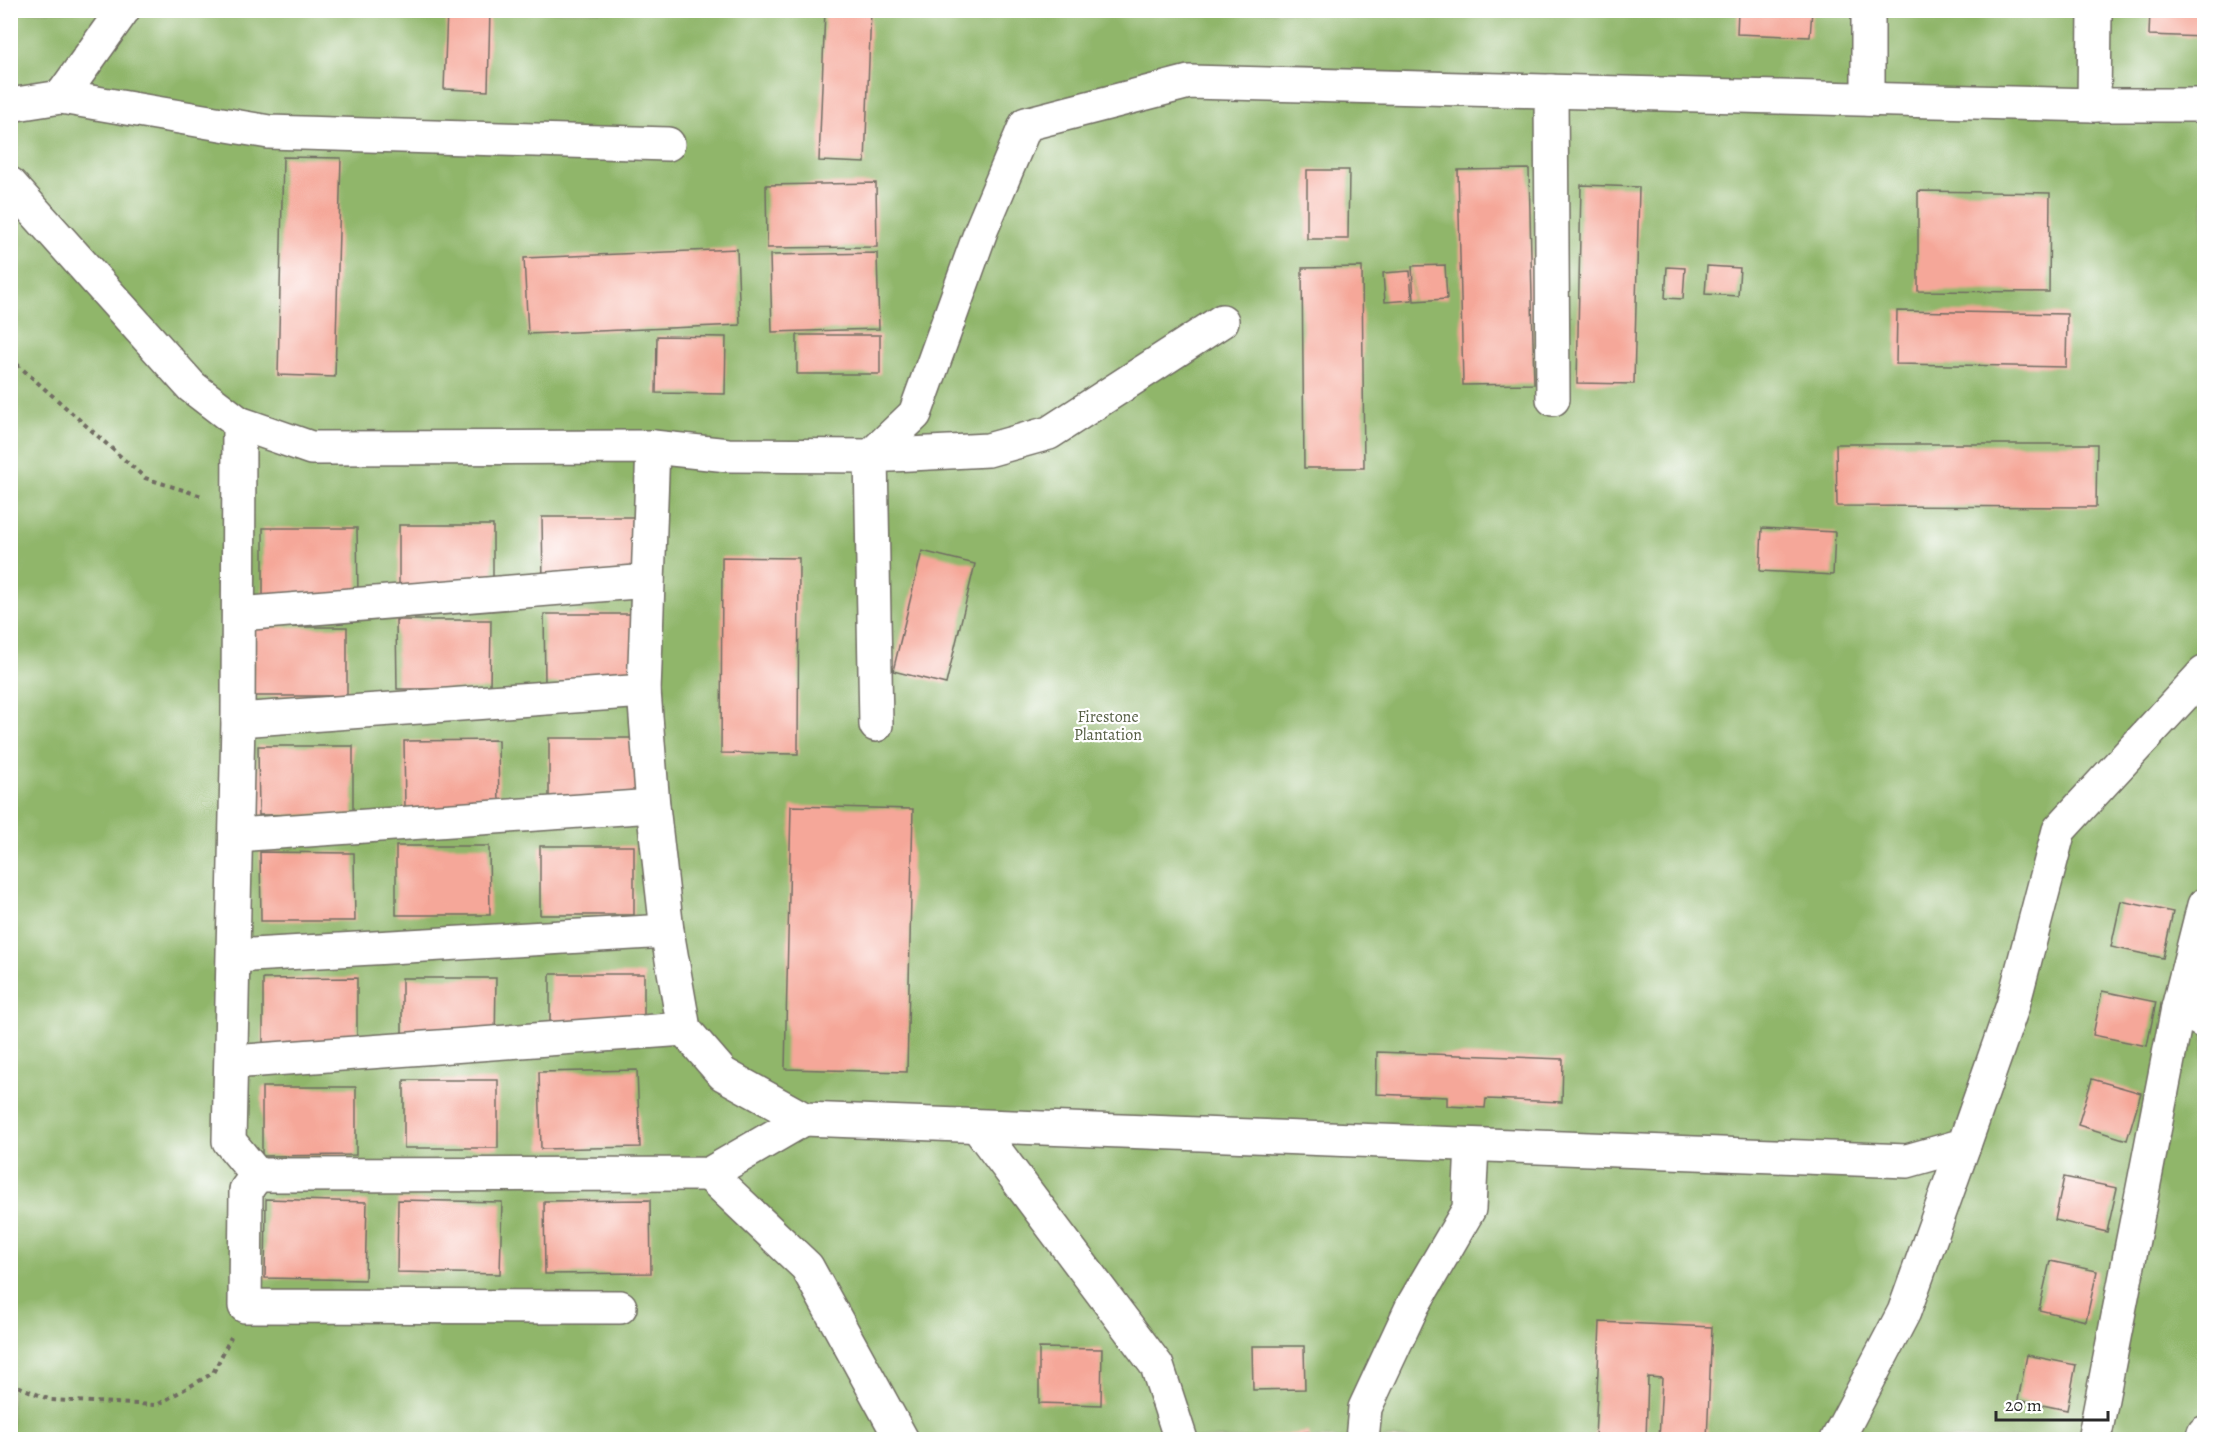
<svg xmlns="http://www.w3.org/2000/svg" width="2215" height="1450" font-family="Alegreya,serif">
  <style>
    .forest { fill: #90b66b; stroke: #5e704b; stroke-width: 1.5 }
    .building { fill: #f5a799 }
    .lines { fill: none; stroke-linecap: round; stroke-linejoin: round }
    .minor-casing { stroke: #706c62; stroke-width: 36 }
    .path { stroke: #706c62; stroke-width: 4; stroke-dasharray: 4.5 4.5; stroke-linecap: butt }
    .minor { stroke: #fff; stroke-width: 33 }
    .labels { text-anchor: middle; stroke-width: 4.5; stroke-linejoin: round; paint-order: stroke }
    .park-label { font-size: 16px; fill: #555e43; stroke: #fff }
  </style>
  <rect width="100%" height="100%" fill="#fff"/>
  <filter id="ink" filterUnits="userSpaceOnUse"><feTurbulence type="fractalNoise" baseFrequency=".0167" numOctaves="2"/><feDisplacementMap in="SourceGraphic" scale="12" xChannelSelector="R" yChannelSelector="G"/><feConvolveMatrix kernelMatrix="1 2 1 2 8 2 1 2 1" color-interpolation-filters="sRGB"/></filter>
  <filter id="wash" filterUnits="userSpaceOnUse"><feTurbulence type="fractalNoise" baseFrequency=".008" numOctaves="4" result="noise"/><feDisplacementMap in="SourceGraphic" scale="24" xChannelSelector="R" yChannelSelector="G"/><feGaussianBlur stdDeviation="1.35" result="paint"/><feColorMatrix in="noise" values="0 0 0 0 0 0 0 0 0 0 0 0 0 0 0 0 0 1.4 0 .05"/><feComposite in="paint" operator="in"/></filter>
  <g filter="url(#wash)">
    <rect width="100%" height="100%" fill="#f1e4c7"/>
    <!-- forest -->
    <rect class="forest" x="11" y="11" width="2193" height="1428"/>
    <g id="blocks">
      <!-- building -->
      <g class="building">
        <path d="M447 10H490L488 91 444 89Z"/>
        <path d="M825 10H871L865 163 819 161Z"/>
        <path d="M1738 10H1812L1810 37 1737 34Z"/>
        <path d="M2150 10H2204V37L2149 35Z"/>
        <path d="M283 157 341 158 335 377 278 375Z"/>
        <path d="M1529 169 1534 384 1463 385 1458 170Z"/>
        <path d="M1307 170H1349L1348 239H1307Z"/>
        <path d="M876 183 877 247 767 248 766 185Z"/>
        <path d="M1581 185 1639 187 1634 384 1577 383Z"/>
        <path d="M1918 191 2050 193 2049 292 1918 291Z"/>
        <path d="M737 249 740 325 528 334 524 258Z"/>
        <path d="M877 253 879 329 772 332 770 255Z"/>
        <path d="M1445 265 1447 299 1414 301 1412 266Z"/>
        <path d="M1707 266 1740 268 1738 296 1705 294Z"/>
        <path d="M1362 267 1364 468H1304L1302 268Z"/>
        <path d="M1667 267 1685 268 1683 299 1665 298Z"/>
        <path d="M1410 271 1412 300 1385 302 1383 273Z"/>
        <path d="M1897 311 2067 314 2066 367 1896 364Z"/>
        <rect x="797" y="335" width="83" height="39"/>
        <path d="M657 336 726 337 725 394 656 393Z"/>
        <path d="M1836 444H2097L2096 507 1837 506Z"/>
        <path d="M542 517H636L637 586H543Z"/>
        <rect x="399" y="525" width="94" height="69"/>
        <path d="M263 528H357L358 596 263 597Z"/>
        <path d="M1762 528 1835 532 1833 575 1760 571Z"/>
        <path d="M922 551 975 564 946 684 893 671Z"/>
        <path d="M722 557 799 558 798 754 721 753Z"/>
        <path d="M544 614H639V683H545Z"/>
        <path d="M396 620H491L490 689H397Z"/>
        <rect x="253" y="627" width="94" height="69"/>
        <rect x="549" y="738" width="94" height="69"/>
        <path d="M498 740 499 809H405L404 741Z"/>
        <path d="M258 746H353V815H259Z"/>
        <path d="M791 806 913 809 907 1072 785 1069Z"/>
        <path d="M396 846H489L490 915H396Z"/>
        <rect x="540" y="846" width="94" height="69"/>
        <path d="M260 852 354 853 355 921H261Z"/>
        <path d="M2121 901 2173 912 2163 958 2111 947Z"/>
        <rect x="550" y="974" width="94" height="69"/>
        <path d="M357 978V1047H263V979Z"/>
        <path d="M402 978H496L495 1047 402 1046Z"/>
        <path d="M2102 991 2156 1002 2147 1046 2093 1035Z"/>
        <path d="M1377 1052 1563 1059 1562 1102 1486 1099 1485 1108 1447 1106V1097L1376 1094Z"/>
        <path d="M637 1070 640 1147 541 1149 539 1072Z"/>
        <path d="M2092 1079 2141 1093 2127 1140 2078 1125Z"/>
        <rect x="404" y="1080" width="94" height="68"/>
        <path d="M262 1087H356V1155L262 1156Z"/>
        <path d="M2064 1177 2117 1188 2107 1232 2055 1220Z"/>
        <path d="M266 1199 367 1202 365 1280 265 1278Z"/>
        <path d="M398 1200 502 1202 500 1274 397 1272Z"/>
        <path d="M650 1200 651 1273 545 1274 544 1201Z"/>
        <path d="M2050 1261 2097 1271 2086 1321 2039 1310Z"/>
        <path d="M1600 1322 1712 1327 1707 1440H1659L1662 1378 1648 1377 1646 1440H1595Z"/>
        <path d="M1252 1346H1304L1305 1389 1253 1390Z"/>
        <path d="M1039 1348 1102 1349 1101 1405 1039 1403Z"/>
        <path d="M2027 1355 2076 1365 2067 1410 2018 1400Z"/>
        <path d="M1308 1432 1309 1440H1259V1438Z"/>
      </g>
    </g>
  </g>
  <g filter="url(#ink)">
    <use href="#blocks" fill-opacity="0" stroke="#706c62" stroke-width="1.5"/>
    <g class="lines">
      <defs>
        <g id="minor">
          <path d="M1868 10V99"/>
          <path d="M1551 91 1553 399"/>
          <path d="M61 97 123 10"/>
          <path d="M10 105 61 97 269 132 668 144"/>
          <path d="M2094 105 2095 10"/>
          <path d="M10 184 192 387 239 423 311 448 653 447 728 455 871 456 915 414 982 228 1026 124 1189 82 2094 105H2204"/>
          <path d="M239 423 238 720 229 1141 257 1175 709 1174 804 1119"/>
          <path d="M653 447 644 691 653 806 667 931 684 1029 723 1074 804 1119 1907 1161 1964 1145 2013 1005 2059 830 2204 673"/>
          <path d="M239 614 648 581"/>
          <path d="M238 720 644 691"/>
          <path d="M876 725 871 456 988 450 1049 433 1222 321"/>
          <path d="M236 835 653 806"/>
          <path d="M235 956 667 931"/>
          <path d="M2178 1008 2204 1022"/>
          <path d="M232 1062 684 1029"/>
          <path d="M977 1126 1157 1366 1181 1440"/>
          <path d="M709 1174 807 1267 902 1440"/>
          <path d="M257 1175 246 1190 245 1306 620 1307"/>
          <path d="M1362 1440 1365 1408 1413 1305 1469 1209 1472 1145"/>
          <path d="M1837 1440 1904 1312 1964 1145"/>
          <path d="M2094 1440 2178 1008 2204 905"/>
          <path d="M2202 1440 2204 1433"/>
        </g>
      </defs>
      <!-- minor casing -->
      <use href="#minor" class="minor-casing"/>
      <!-- path -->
      <g class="path">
        <path d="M10 358 145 478 202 496"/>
        <path d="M10 1383 51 1400 157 1405 213 1373 231 1337"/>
      </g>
      <!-- minor -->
      <use href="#minor" class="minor"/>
    </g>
  </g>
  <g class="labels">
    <!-- park labels -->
    <g class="park-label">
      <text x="1108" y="722">Firestone<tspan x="1108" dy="18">Plantation</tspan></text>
    </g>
  </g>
  <!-- margin -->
  <rect width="2215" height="1450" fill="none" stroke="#fff" stroke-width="36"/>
  <!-- scale -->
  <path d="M1996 1411v9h112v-9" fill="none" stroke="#2b2b2b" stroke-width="3"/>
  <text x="2005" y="1411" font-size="18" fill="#2b2b2b" stroke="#ffffff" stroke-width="4.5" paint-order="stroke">20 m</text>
</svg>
